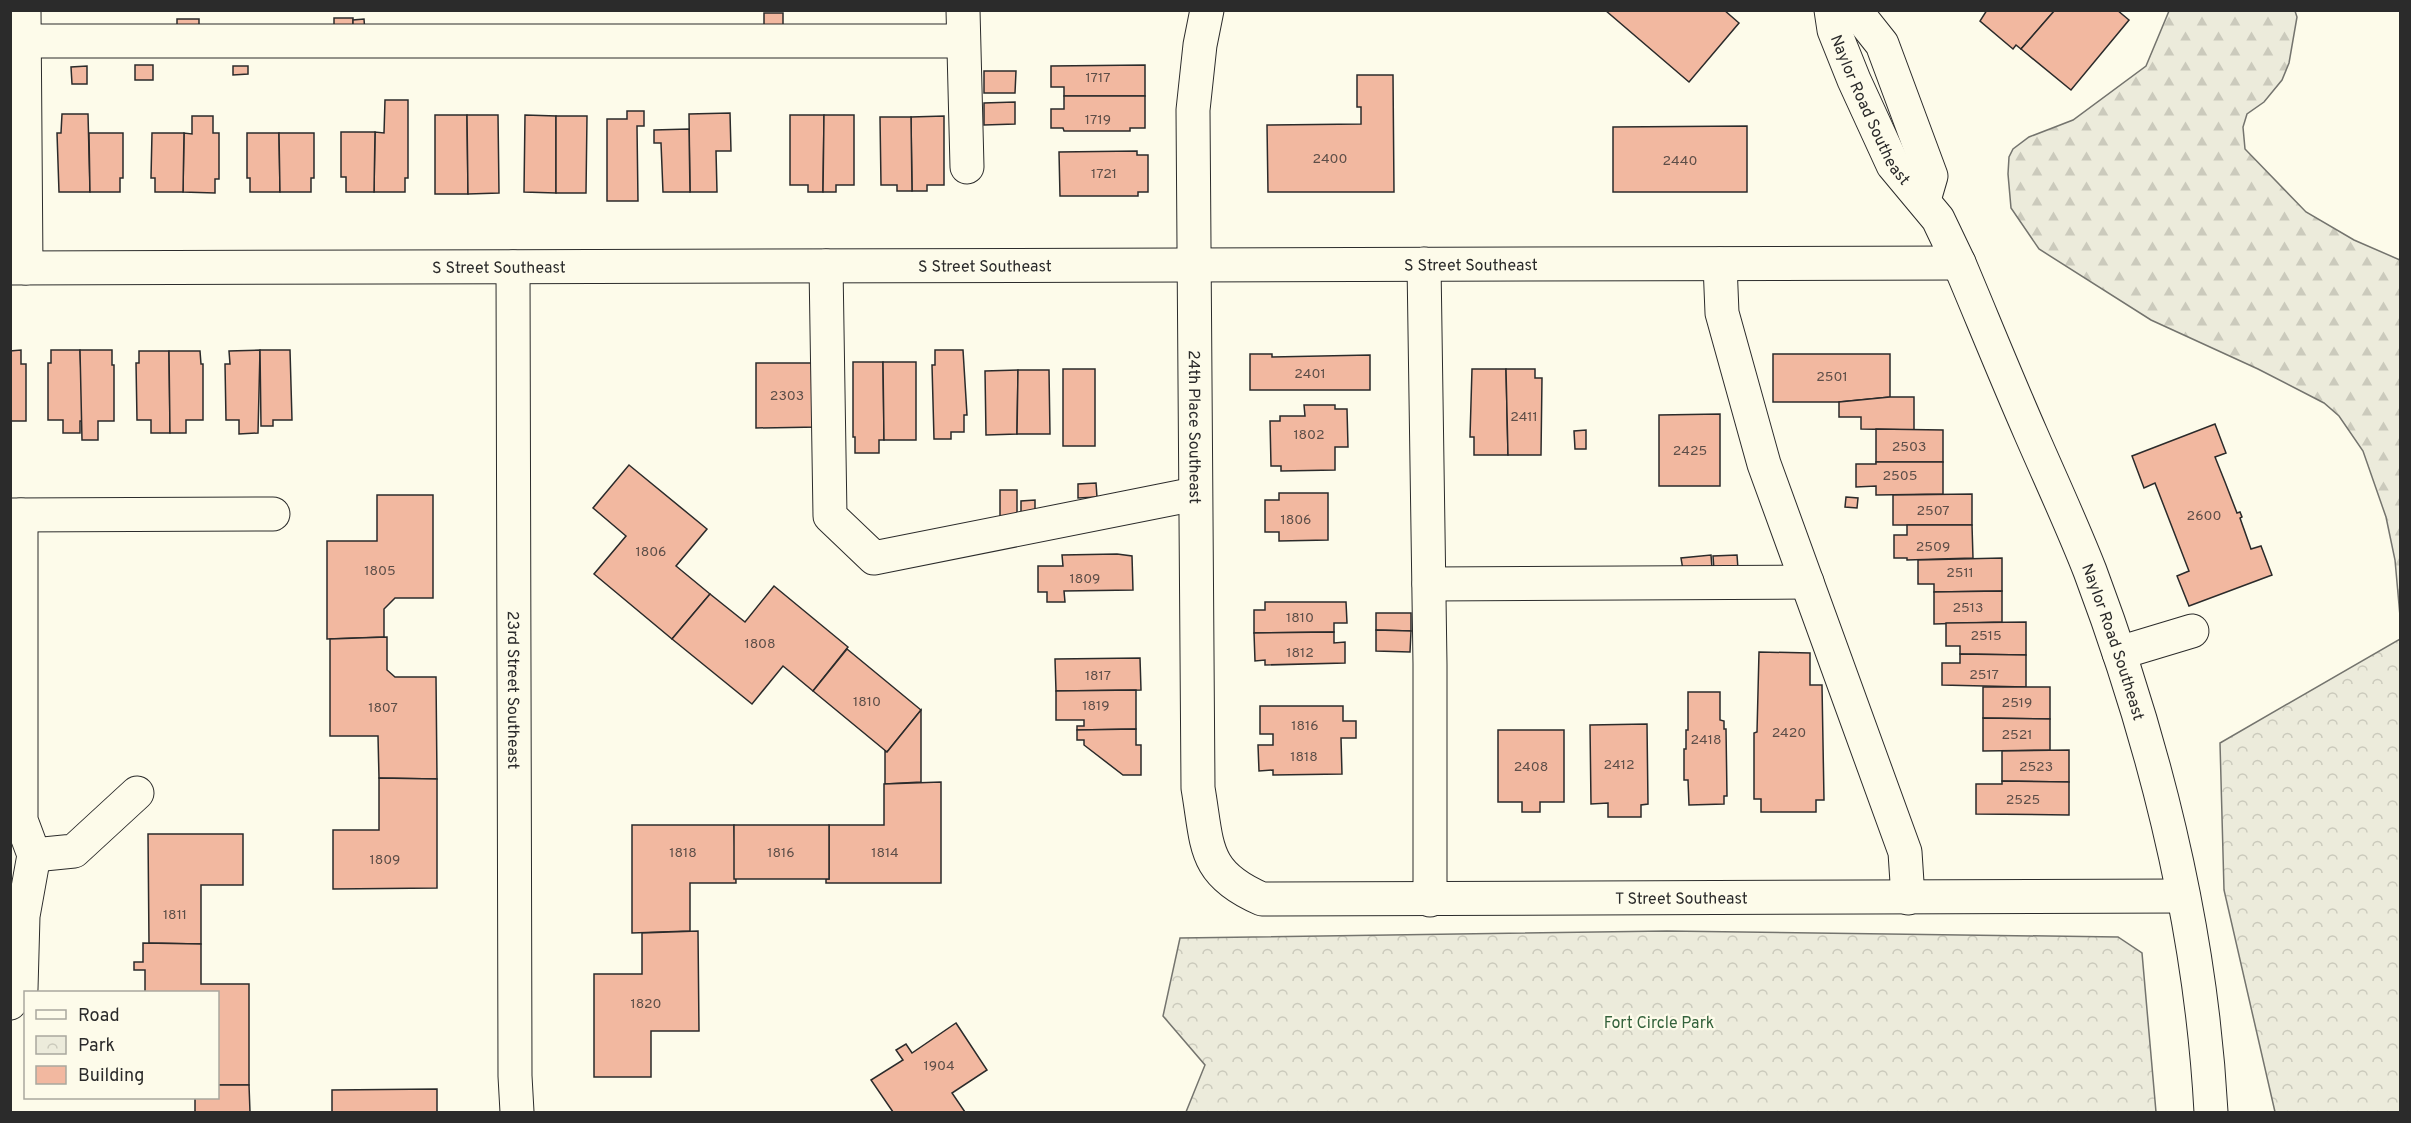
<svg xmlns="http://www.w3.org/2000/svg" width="2411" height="1123" font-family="Overpass,sans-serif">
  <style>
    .forest { fill: url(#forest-firs); stroke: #74746e; stroke-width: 1.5 }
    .park { fill: url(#park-crowns); stroke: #74746e; stroke-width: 1.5 }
    .building { fill: #f2b8a0; stroke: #2b2b2b; stroke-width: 1.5 }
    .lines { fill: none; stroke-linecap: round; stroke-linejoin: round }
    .minor-casing { stroke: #2b2b2b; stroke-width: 35 }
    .minor { stroke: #fdfbea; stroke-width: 33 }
    .labels { text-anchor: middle; stroke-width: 4.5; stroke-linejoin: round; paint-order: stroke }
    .number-label { font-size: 14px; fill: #5d4e48 }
    .street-label { font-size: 16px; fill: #2b2b2b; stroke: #fdfbea }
    .park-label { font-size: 16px; fill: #34623c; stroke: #fdfbea }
  </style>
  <defs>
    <pattern id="forest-firs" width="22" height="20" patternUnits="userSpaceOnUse" patternTransform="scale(1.5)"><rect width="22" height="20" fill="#ecebdb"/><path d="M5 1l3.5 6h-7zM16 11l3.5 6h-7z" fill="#cbcabc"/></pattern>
    <pattern id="park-crowns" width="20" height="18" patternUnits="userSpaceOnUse" patternTransform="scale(1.5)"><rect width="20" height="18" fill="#ecebdb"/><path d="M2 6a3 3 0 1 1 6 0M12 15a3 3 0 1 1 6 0" fill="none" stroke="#cbcabc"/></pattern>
  </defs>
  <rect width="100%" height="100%" fill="#fdfbea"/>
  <!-- forest -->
  <path class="forest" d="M2169 11H2295L2297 17 2289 63 2282 80 2264 102 2247 114 2243 127 2245 149 2306 212 2354 240 2400 260V616L2395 560 2386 517 2363 451 2339 416 2324 403 2258 369 2151 320 2039 249 2011 208 2008 174 2009 157 2013 149 2029 137 2073 120 2146 66Z"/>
  <!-- park -->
  <g class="park">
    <path d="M2400 639V1112H2275L2224 890 2220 743Z"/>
    <path d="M1667 931 2118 937 2142 953 2156 1112H1186L1205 1065 1163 1016 1180 938Z"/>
  </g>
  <!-- building -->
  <g class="building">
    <path d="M1605 10H1724L1739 23 1689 82Z"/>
    <path d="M1987 10H2055L2021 49 2016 45 2013 49 1980 21Z"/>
    <path d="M2055 10H2117L2129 20 2071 90 2021 49Z"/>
    <rect x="764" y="13" width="19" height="15"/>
    <rect x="334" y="18" width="19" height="14"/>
    <rect x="177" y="19" width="22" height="15"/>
    <path d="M364 19 365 32H353V20Z"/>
    <rect x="135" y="65" width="18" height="15"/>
    <path d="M1145 65V96H1064V87H1051V66Z"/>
    <path d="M87 66V84H72L71 67Z"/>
    <path d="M233 66H248V74L233 75Z"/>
    <path d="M984 71H1016L1015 93H984Z"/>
    <path d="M1357 75H1393L1394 192H1268L1267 125 1361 124V107H1357Z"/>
    <path d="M1064 96H1145V128H1130V131H1064L1063 128H1051V109H1064Z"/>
    <path d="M385 100H408V178H405V192H374L375 132 384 133Z"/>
    <path d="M1015 102V124L984 125V103Z"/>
    <path d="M627 111H644V126H637L638 201H607V119H627Z"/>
    <path d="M730 113 731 151H716L717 192H690L689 114Z"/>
    <path d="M62 114H88L90 192H59L57 133H61Z"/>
    <path d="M435 115H467L468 194H435Z"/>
    <path d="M467 115H498L499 193 468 194Z"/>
    <path d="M525 115 556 116V193L524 192Z"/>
    <path d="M790 115H824L823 192H808V185H790Z"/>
    <path d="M824 115H854V185H836V192H823Z"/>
    <path d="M192 116H213V133H219V179H215V193L183 192 184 133 192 134Z"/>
    <path d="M556 116H587L586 193H556Z"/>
    <path d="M944 116V185H927V191H912L911 117Z"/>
    <path d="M880 117H911L912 191H897V185H881Z"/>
    <path d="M1747 126V192H1613V127Z"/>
    <path d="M689 129 690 192H663L661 143H654V130Z"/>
    <path d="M341 132H375L374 192H346V177H341Z"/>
    <path d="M89 133H123V178H120V192H90Z"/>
    <path d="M152 133H184L183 192H155V178H151Z"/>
    <path d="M247 133H279L280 192H250V178H247Z"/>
    <path d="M279 133H314V178H311V192H280Z"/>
    <path d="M1137 151V155H1148V192H1138V196H1060L1059 152Z"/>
    <path d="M21 350V364H26V421H10V351Z"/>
    <path d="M51 350H80L83 421H80V433H63V420H48V363H51Z"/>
    <path d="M80 350H112V365H114V421H98V440H82Z"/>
    <path d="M260 350 258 433 239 434V420H226L225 364H230L229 351Z"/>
    <path d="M260 350H290L292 420H273V426H261Z"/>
    <path d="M935 350H963L967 415H964V432H951V439H934L932 365H935Z"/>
    <path d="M139 351H169L170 433H151V420H137L136 363H139Z"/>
    <path d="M169 351H200L201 364H203V420H186V433H170Z"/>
    <path d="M1250 354H1272V357L1370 355V390H1250Z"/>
    <path d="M1773 354H1890V397L1839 402H1773Z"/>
    <path d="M853 362H883L884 440H879V453H855V437H853Z"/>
    <path d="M883 362H916V440H884Z"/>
    <path d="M756 363H818V427L756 428Z"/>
    <rect x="1063" y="369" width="32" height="77"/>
    <path d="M1472 369H1506L1508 455H1474V437H1470Z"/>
    <path d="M1506 369H1535V378H1542L1541 455H1508Z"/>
    <path d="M1018 370 1017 434 986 435 985 371Z"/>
    <path d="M1018 370H1049L1050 434H1017Z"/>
    <path d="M1890 397H1914V430L1861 429V417H1839V402Z"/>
    <path d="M1304 405H1335V409H1347L1348 447H1335V470L1281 471V466H1271L1270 421H1280V416H1305Z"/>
    <path d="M1720 414V486H1659V415Z"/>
    <path d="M2215 424 2226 453 2215 457 2225 482 2237 513 2240 512 2242 517 2240 518 2251 549 2261 546 2272 575 2189 606 2177 576 2189 571 2155 483 2144 488 2132 456Z"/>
    <path d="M1876 429 1943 430V462H1876Z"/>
    <path d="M1586 430V449H1575L1574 431Z"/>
    <path d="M1876 462H1943V494L1876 495V486L1856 487V464H1876Z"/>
    <path d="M629 465 707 529 676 566 710 594 672 639 594 574 626 536 593 508Z"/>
    <path d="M1096 483 1097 497 1078 498V484Z"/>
    <rect x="1000" y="490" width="17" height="31"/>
    <path d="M1279 493H1328V540L1279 541V532H1265V500H1279Z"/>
    <path d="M1972 494V525H1893V495Z"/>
    <path d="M377 495H433V598H395L384 609V637L327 639V541H377Z"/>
    <path d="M1846 497 1858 498 1857 508 1845 507Z"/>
    <path d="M1035 500V513L1021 514V501Z"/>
    <path d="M1907 525H1972L1973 558 1907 560V558H1894V535H1907Z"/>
    <path d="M1117 554 1132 556 1133 590 1064 591 1065 602H1047V592H1038V566H1063L1062 555Z"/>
    <path d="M1711 555 1712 568 1683 570 1681 558Z"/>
    <path d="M1737 555 1738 569 1714 570 1713 556Z"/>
    <path d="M2002 558V591L1934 592V584H1918V560Z"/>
    <path d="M774 586 848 647 813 691 783 666 752 704 672 639 710 594 745 622Z"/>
    <path d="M2002 591V622L1934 624V592Z"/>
    <path d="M1265 602H1346L1347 623H1334V632L1254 633V610H1265Z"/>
    <path d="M1376 613H1411V631L1376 630Z"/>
    <path d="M2026 622V655L1960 654V646H1946V623Z"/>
    <path d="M1376 630 1411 631 1410 652 1376 651Z"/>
    <path d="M1334 632V643L1345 642V663L1265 665V660L1255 661 1254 633Z"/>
    <path d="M387 637V670L395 677H436L437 779 379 778 378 736H330V639Z"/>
    <path d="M847 649 921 710 887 752 813 691Z"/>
    <path d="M1759 652 1810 653V685H1822L1824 800H1816V812H1761V799H1754V733L1757 732Z"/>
    <path d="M1960 654 2026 655V687L1942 685V663H1960Z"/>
    <path d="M1140 658 1141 690 1056 691 1055 659Z"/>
    <path d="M1983 687H2050V719L1983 718Z"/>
    <path d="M1136 690V729L1077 730V726H1084V720H1056V691Z"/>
    <path d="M1688 692H1720V720L1724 721V729H1726L1727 796H1724V804L1689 805 1688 780H1684V749H1686V730H1688Z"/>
    <path d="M1260 706H1343V721H1356V738H1341L1342 774 1273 775V770L1259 771 1258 745H1273V734H1260Z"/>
    <path d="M921 710V782L885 784V751L887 752Z"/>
    <path d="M1983 718 2050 719V750L1983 751Z"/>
    <path d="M1647 724 1648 804 1641 805V817H1608V803L1591 804 1590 725Z"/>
    <path d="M1136 729V745H1141V775H1123L1084 745V740H1077V730Z"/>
    <path d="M1498 730H1564V802H1540V812H1522V802H1498Z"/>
    <path d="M2069 750V782L2002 781V751Z"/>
    <path d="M379 778 437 779V888L333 889V830H379Z"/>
    <path d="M2002 781 2069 782V815L1976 814V784H2002Z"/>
    <path d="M941 782V883H826V879H829V825H884V784Z"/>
    <path d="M632 825H734L736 883H690V931L632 933Z"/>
    <rect x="734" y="825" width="95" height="54"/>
    <path d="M148 834H243V885H201V944L149 943Z"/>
    <path d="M698 931 699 1031H651V1077H594V974H642V933Z"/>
    <path d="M143 943 201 944V984H249V1085H218V992H145V970H134V962H143Z"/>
    <path d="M956 1023 987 1070 952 1093 965 1112H893L871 1080 903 1060 896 1050 906 1044 912 1053Z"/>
    <path d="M218 1085H249L250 1112H195V1098H218Z"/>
    <path d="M437 1089V1112H332V1090Z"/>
  </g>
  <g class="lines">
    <defs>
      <g id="minor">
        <path d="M24 10 26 268"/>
        <path d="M963 10 967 167"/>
        <path id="s1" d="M1207 10 1200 45 1193 110 1198 788C1208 846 1202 873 1262 899L2183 896"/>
        <path id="s2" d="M1831 10 1834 30 1854 80 1893 165 1938 219 1959 263C1983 320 2006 377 2031 434 2051 480 2072 525 2090 571 2155 744 2201 927 2211 1112"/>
        <path d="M1855 10 1882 44 1931 176 1924 200"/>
        <path d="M25 41H963"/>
        <path d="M1424 264 1430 664V900"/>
        <path d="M1720 264 1722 313 1764 464 1905 852 1908 898"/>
        <path d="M826 266 830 516 874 558 1195 494"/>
        <path id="s3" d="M513 267 515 1076 517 1112"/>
        <path id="s4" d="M10 268 1959 263"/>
        <path d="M10 515 273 514"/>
        <path d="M21 515V820L34 855 74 851 137 793"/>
        <path d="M1429 584 1807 582"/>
        <path d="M2119 653 2192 631"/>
        <path d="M10 1003 21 989 23 916 34 855"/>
      </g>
    </defs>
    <!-- minor casing -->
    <use href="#minor" class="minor-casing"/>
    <!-- minor -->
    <use href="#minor" class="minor"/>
  </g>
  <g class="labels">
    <!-- number labels -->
    <g class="number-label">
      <text x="1098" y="82">1717</text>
      <text x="1098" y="124">1719</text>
      <text x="1330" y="163">2400</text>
      <text x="1680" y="165">2440</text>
      <text x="1104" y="178">1721</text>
      <text x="1310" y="378">2401</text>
      <text x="1832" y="381">2501</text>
      <text x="787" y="400">2303</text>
      <text x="1524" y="421">2411</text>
      <text x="1309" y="439">1802</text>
      <text x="1909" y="451">2503</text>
      <text x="1690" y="455">2425</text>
      <text x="1900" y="480">2505</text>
      <text x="1933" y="515">2507</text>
      <text x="2204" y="520">2600</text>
      <text x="1296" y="524">1806</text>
      <text x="1933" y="551">2509</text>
      <text x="651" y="556">1806</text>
      <text x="380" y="575">1805</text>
      <text x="1960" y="577">2511</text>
      <text x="1085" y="583">1809</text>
      <text x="1968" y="612">2513</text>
      <text x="1300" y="622">1810</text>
      <text x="1986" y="640">2515</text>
      <text x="760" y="648">1808</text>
      <text x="1300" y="657">1812</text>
      <text x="1984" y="679">2517</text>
      <text x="1098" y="680">1817</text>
      <text x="867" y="706">1810</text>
      <text x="2017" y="707">2519</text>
      <text x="1096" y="710">1819</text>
      <text x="383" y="712">1807</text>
      <text x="1305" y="730">1816</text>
      <text x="1789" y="737">2420</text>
      <text x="2017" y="739">2521</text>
      <text x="1706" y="744">2418</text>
      <text x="1304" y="761">1818</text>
      <text x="1619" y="769">2412</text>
      <text x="1531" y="771">2408</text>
      <text x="2036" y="771">2523</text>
      <text x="2023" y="804">2525</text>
      <text x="683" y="857">1818</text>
      <text x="781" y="857">1816</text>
      <text x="885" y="857">1814</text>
      <text x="385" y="864">1809</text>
      <text x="175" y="919">1811</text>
      <text x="646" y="1008">1820</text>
      <text x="939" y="1070">1904</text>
    </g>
    <!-- street labels -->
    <g class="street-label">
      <text dy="6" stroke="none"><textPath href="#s2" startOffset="108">Naylor Road Southeast</textPath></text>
      <text dy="6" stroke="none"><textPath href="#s4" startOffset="1461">S Street Southeast</textPath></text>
      <text dy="6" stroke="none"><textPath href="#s4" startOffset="975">S Street Southeast</textPath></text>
      <text dy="6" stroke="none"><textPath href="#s4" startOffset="489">S Street Southeast</textPath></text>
      <text dy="6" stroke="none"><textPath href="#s1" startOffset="418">24th Place Southeast</textPath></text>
      <text dy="6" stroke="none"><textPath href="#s2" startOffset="696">Naylor Road Southeast</textPath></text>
      <text dy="6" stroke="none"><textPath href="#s3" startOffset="423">23rd Street Southeast</textPath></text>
      <text dy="6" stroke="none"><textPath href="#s1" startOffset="1336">T Street Southeast</textPath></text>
    </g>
    <!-- park labels -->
    <g class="park-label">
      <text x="1659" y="1028">Fort Circle Park</text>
    </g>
  </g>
  <!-- border -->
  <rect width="2411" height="1123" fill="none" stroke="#2b2b2b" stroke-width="24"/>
  <!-- legend -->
  <rect x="24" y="991" width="195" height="108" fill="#fdfbea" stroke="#a9a89e" stroke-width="1.5"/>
  <rect x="36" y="1010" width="30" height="9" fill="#fdfbea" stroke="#a9a89e" stroke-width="1.5"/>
  <text x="78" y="1021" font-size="18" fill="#2b2b2b">Road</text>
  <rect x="36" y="1036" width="30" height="18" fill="url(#park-crowns)" stroke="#a9a89e" stroke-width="1.5"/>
  <text x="78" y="1051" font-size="18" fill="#2b2b2b">Park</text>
  <rect x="36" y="1066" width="30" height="18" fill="#f2b8a0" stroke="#a9a89e" stroke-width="1.5"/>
  <text x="78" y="1081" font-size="18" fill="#2b2b2b">Building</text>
</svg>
